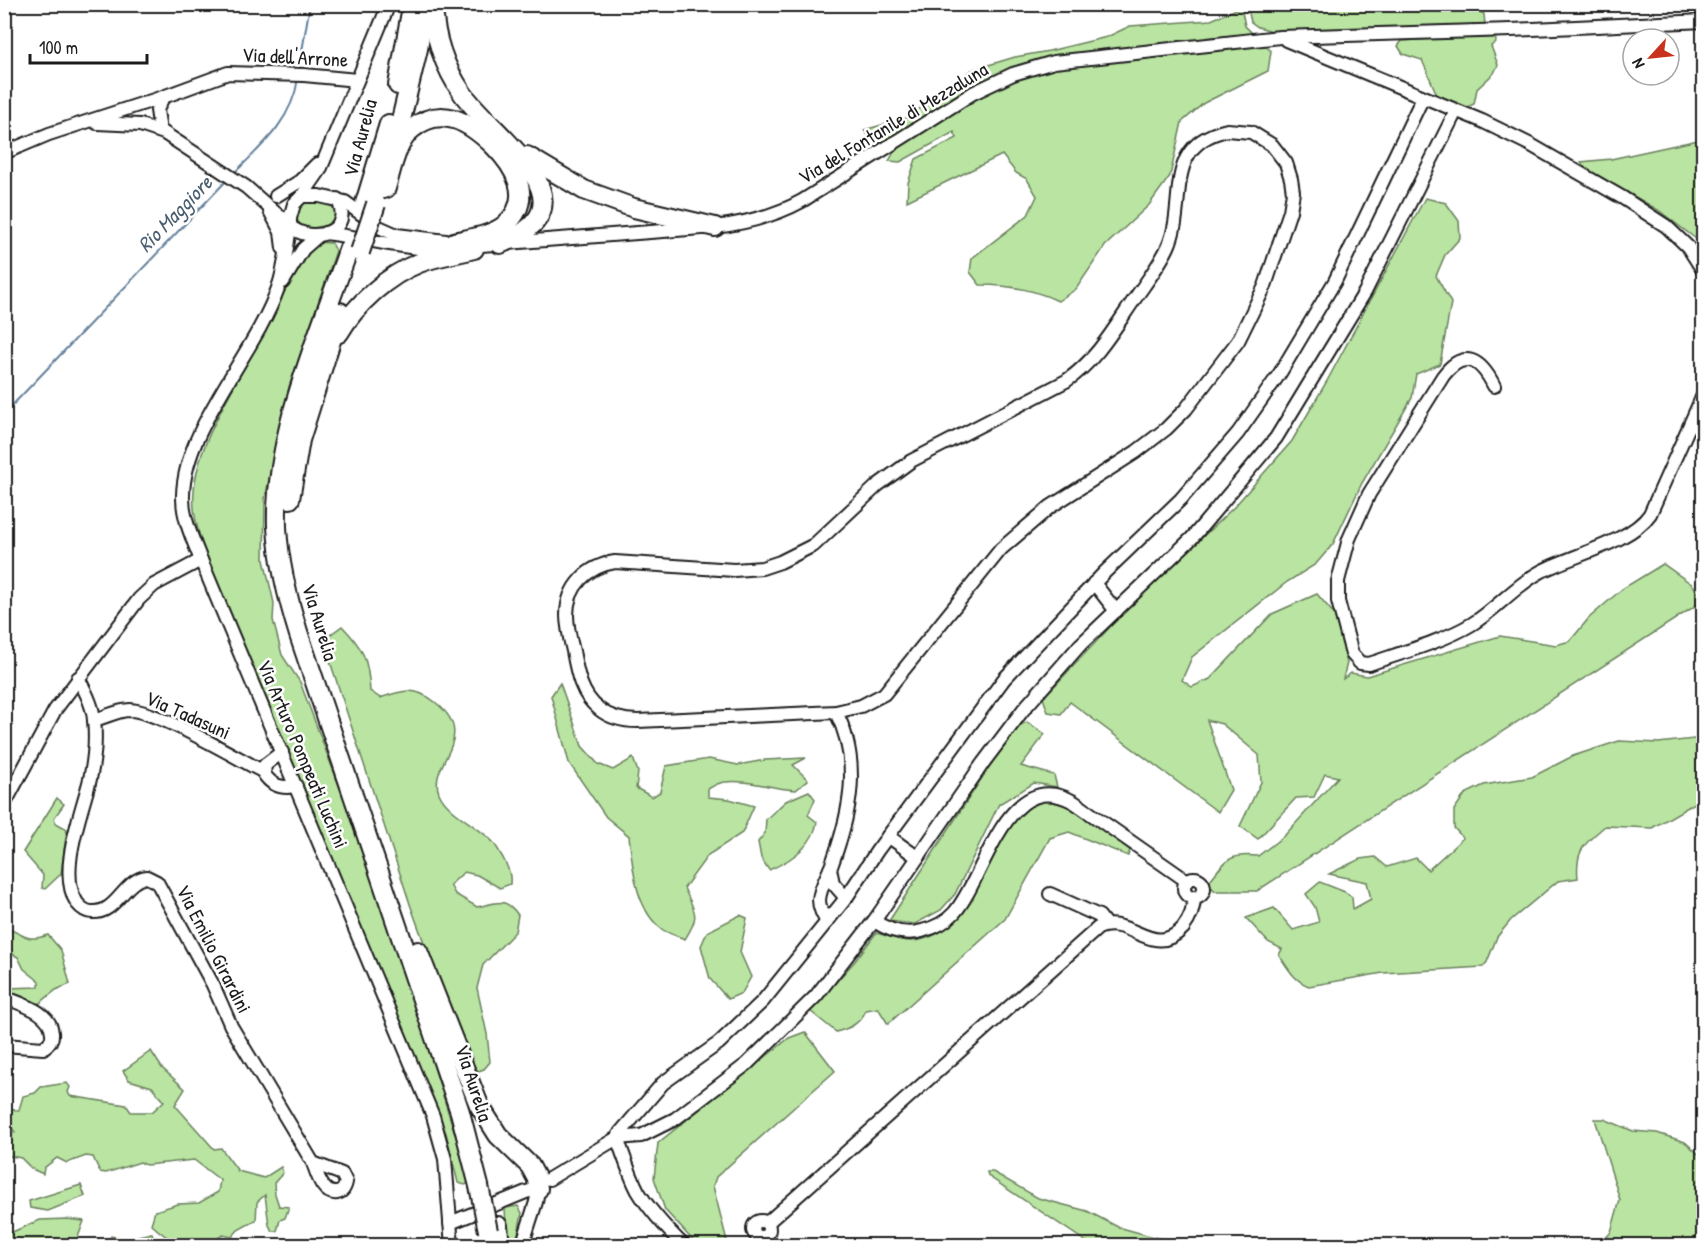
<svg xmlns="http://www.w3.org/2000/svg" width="1708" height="1250" font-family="'Patrick Hand',sans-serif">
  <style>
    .green { fill: #b9e4a1; stroke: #6a805e; stroke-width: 1.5 }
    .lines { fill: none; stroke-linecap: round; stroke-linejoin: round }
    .stream { stroke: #627f99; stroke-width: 2 }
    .minor-casing { stroke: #1c1c1c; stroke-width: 16 }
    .highway-casing { stroke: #1c1c1c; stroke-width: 22 }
    .minor { stroke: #fff; stroke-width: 12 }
    .highway { stroke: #fff; stroke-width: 18 }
    .highway-bridge-casing { stroke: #1c1c1c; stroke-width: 22; stroke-linecap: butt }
    .highway-bridge { stroke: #fff; stroke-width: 18 }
    .labels { text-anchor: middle; stroke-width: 5; stroke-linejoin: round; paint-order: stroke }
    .street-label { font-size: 20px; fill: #1c1c1c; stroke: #fff }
    .water-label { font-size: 21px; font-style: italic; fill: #4a5e6f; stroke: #fff }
  </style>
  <rect width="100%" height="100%" fill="#fff"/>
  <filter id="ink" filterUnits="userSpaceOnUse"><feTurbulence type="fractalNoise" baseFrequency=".0167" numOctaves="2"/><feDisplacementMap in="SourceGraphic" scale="12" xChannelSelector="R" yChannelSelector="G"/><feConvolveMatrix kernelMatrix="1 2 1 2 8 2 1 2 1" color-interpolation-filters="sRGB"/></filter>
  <g filter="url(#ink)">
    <!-- green -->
    <g class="green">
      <path d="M1251 4 1442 5 1474 8 1484 14 1485 25 1276 32 1258 27 1251 22 1248 9Z"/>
      <path d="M1241 7 1245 26 1271 51 1268 71 1204 103 1182 122 1170 176 1149 205 1105 246 1076 289 1058 301C1033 289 1007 285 980 285L970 272 972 258 1028 215 1037 196 1027 179 1016 173 1002 155 907 201 908 183 916 159 957 138 954 132 900 162 889 161 896 148 872 141 864 130 907 118 972 70 1015 57 1049 51 1107 37 1130 26 1211 20Z"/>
      <path d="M1495 35 1496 42 1491 46 1498 65 1494 73 1477 89 1474 104 1465 108 1437 95 1422 60 1403 54 1398 46 1402 41Z"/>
      <path d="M1703 139 1704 241 1700 242 1658 210 1583 167 1581 162 1611 159Z"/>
      <path d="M1425 198 1446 203 1459 221 1460 238 1445 255 1436 276 1451 303 1440 364 1416 374 1412 398 1362 483 1333 544 1316 564 1287 582 1192 657 1182 680 1192 687 1210 679 1272 614 1317 594 1335 615 1347 663 1343 679 1351 673 1367 676 1500 636 1556 645 1570 641 1589 618 1622 589 1663 564 1693 585 1703 601 1257 891H1215L1208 883C1225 861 1228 853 1258 856L1285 835 1338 777 1325 774 1314 797 1296 798 1258 839 1240 826 1261 782 1259 755 1222 724 1207 720 1231 790 1218 812 1070 702 1061 714 1048 712 1043 698 1128 608 1234 507 1292 441 1327 381Z"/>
      <path d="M309 200 334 203 337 213 333 222C318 229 297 234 295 211L303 201Z"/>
      <path d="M315 242 332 243 336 251 289 387 265 498 264 560 274 603 273 620 282 655 300 682 379 892 467 1172 468 1183 465 1185 458 1183 446 1133 228 609C217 580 197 540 194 509 189 458 227 399 251 356 269 322 287 288 304 254Z"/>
      <path d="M342 626C364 649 368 659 370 691L380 698C403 690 415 686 435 702 481 738 427 763 439 793 447 813 479 826 493 842 497 847 500 853 503 858 508 868 511 873 510 884L500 888 477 875 464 872 450 885 455 894 477 907C497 903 505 896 518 915L515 932 483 965 477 988 487 1034 490 1062 484 1069 478 1071 464 1052 411 907 323 640Z"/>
      <path d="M560 683 582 746 598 764 613 770 633 758 638 772 636 788 652 797 660 792 666 766 709 759 738 765 765 760 806 758 793 765 808 780 796 790C773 789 747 779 725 782 720 782 713 786 708 789V797L729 799 754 806 742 833 708 855 684 888C695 912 701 915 685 939 678 936 669 934 663 930 635 910 633 868 629 836L606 817 569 763 551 696Z"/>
      <path d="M1027 722 1045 734 1021 766 1054 775 1057 787 1034 783 999 804 955 894 941 910 915 924 889 921 1015 727Z"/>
      <path d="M1703 738V801L1700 800 1652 828 1605 826C1585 843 1575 850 1578 878L1558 881 1511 920 1497 937 1487 962 1483 967 1383 973 1309 986C1294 981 1288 968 1279 955L1282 949 1268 942 1246 918 1274 908 1293 930 1319 922 1315 907 1306 894 1320 882 1345 892 1352 897 1353 909 1371 899 1367 882 1329 874 1360 859 1375 857 1387 867 1416 858 1428 870 1463 838 1454 828V810L1465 794 1484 785 1532 777 1573 756 1619 741 1658 743Z"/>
      <path d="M809 791 815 799 808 815 817 822C813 846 790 861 769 870L761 858 758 842 765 833 766 819 786 801Z"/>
      <path d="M57 798 64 804 54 818 56 823 67 829 61 874 45 889 42 888 43 875 23 852Z"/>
      <path d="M1047 799 1064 801 1130 850 1128 856 1069 832 1050 838 1005 919 888 1024 878 1008 866 1010C860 1024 850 1028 836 1032L810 1011 855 961 876 933C886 935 901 942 912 941 980 936 980 837 1029 805 1034 802 1041 800 1047 799Z"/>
      <path d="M740 915 747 918 740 952 751 977 742 993 728 999 710 979 701 946 707 932Z"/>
      <path d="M4 927C24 934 26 943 48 935L61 950 70 984 56 990 40 1003 33 1005 5 994V988L39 987V981L24 969 18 957 5 950Z"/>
      <path d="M805 1032 835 1071 716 1177 713 1186 728 1245H697L665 1210 654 1178 658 1143 789 1038Z"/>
      <path d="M151 1051 162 1068 185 1089 175 1105 214 1149 221 1148 238 1171 264 1178 281 1167 283 1173 274 1183 275 1194 279 1206 289 1207 285 1218 280 1220 277 1231H272L269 1225 265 1195 257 1202 256 1220 238 1230 232 1237 223 1235 216 1239 215 1245C184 1246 175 1247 151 1224L155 1211 178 1204 199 1203 218 1192 220 1180 194 1160 146 1165 140 1162 106 1173 100 1172 93 1157 86 1156 67 1163 57 1158 44 1168 43 1174 32 1169 21 1158 5 1155V1134L9 1135 15 1132 9 1124 5 1123V1109L19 1110 23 1096 35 1093 41 1087 67 1083 70 1087 68 1092 70 1096 126 1105 131 1112H152L164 1101 152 1087 129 1080 123 1071Z"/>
      <path d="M1595 1119H1604L1633 1131 1657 1133 1685 1142 1703 1158V1245H1600L1611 1232 1620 1200Z"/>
      <path d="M987 1172H993L1038 1198 1087 1211 1118 1227 1183 1245H1091L988 1176Z"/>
      <path d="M81 1185 85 1196 48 1211 30 1208 29 1201Z"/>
      <path d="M518 1206 522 1213 516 1245H507L505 1208Z"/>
      <path d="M67 1219 84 1221 75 1245H5V1228L10 1233 40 1220Z"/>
      <path d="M152 1233 156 1245H107L111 1236 125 1239Z"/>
    </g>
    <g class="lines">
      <!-- stream -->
      <g class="stream">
        <path d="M299 69 310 4"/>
        <path d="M234 173C262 146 293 119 298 78"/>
        <path d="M4 414 228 179"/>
      </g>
      <defs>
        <g id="minor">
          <path d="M1286 40 1482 121 1531 145 1623 198 1666 226 1688 247 1704 272"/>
          <path d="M97 123 140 125 164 133 246 187 279 216 289 222"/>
          <path d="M1227 130 1251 132 1272 145 1286 163 1291 179 1293 192 1290 211 1265 286 1238 341 1186 409 1166 429 1136 452 1050 507 1001 549 884 694 861 706 836 712 638 721C624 721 610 718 599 709 581 695 577 673 573 651 570 639 567 627 567 615 567 586 588 566 615 562L734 570 762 568 780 562 814 545 878 485 911 461 1066 381C1097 360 1115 327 1136 297 1147 281 1160 264 1168 247 1188 204 1161 145 1227 130Z"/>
          <path d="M160 131 157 110 163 97"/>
          <path d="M4 153 49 134 163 97 228 73 304 75 357 80"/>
          <path d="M276 196 300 181 317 164"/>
          <path d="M302 196H319L345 202 379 227 397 235 446 241"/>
          <path d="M337 199C356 231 312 246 290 226V218L294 204 302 196 320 170 389 4"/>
          <path d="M270 211 281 232 283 248"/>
          <path d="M290 226C287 246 285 269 278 288 256 352 184 428 183 495 182 517 193 540 201 560L433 1116 445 1159 452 1246"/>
          <path d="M325 233C360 237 394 247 430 249L715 227C746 223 775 216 802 201L973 93 1013 74 1054 62 1280 37 1511 30 1704 21"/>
          <path d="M283 282 303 249 319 235"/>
          <path d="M1494 386C1481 360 1464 348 1443 376L1369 494 1349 539 1338 581V601L1352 654 1360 663 1369 664C1401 653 1444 641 1472 624 1498 608 1514 586 1542 571 1573 555 1631 542 1650 514L1704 393"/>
          <path d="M1094 583 1116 611"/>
          <path d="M78 678C85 690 93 705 94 720 96 738 94 761 90 779 82 812 57 873 77 903 81 908 85 912 92 912 117 914 124 879 147 877L157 882 213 985 231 1026 313 1163C317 1173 322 1195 337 1193 343 1192 345 1187 346 1182L342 1174 313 1163"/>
          <path d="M94 720C106 717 118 710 130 710 158 711 235 757 264 772"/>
          <path d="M282 752 265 765 264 774C272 786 282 789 296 786"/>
          <path d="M4 805 55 710 139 599 154 585 201 560"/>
          <path d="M888 836 917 857"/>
          <path d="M830 869 833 883 846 898"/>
          <circle cx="1194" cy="888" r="10"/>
          <path d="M1050 894 1099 916 1106 925"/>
          <path d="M874 921C888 930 905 936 922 931 934 928 945 923 954 913 985 879 1006 764 1074 802L1187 881"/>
          <path d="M827 922C823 915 819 908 819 900 820 886 829 874 833 861 851 811 861 761 836 712"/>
          <path d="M4 997C20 1004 51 1011 52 1033 53 1040 49 1044 43 1048L4 1045"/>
          <path d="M549 1179 617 1138 641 1136 675 1119 747 1064 816 996 874 921 983 763 1023 710 1080 645 1192 538 1276 438 1365 292 1456 111"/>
          <circle cx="761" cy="1229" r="8"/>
          <path d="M450 1223 526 1192 538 1189 536 1202 522 1246"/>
          <path d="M767 1223 1098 928C1130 914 1153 960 1183 928 1190 919 1194 909 1194 897"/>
          <path d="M684 1246C667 1229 650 1211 638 1191 629 1174 624 1156 617 1138L620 1133 663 1083 719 1043 763 1001 846 898 877 851 1004 679 1104 573 1181 499 1238 433 1280 373 1335 281 1423 97"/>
        </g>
        <g id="highway">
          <path d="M433 4C434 37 444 67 463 94 495 138 601 205 500 244"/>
          <path d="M398 85 411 12"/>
          <path d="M395 145 418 49 424 4"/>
          <path d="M527 156 584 190 634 208 715 227"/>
          <path d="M380 190 386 188C392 168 396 143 412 129 442 104 470 123 493 145 514 166 535 198 506 224 492 236 471 238 454 242"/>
          <path d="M365 203 389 124"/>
          <path d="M349 248C319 335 274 434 277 527 279 564 288 600 299 635L460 1112 479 1186"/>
          <path d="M339 333C356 304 388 275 419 263 437 256 456 254 474 249"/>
          <path d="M290 499 300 440 340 312"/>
          <path d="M418 951 479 1105 498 1135 530 1166 537 1179 538 1189"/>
          <path d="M498 1226 500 1246"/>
        </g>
      </defs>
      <!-- minor casing -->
      <use href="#minor" class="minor-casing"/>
      <!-- highway casing -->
      <use href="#highway" class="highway-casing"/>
      <!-- minor -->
      <use href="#minor" class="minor"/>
      <!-- highway -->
      <use href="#highway" class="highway"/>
      <defs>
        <g id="highway-bridge">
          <path d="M360 252 376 204"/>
          <path d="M479 1186 488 1231"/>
        </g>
      </defs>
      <!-- highway-bridge casing -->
      <use href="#highway-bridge" class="highway-bridge-casing"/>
      <!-- highway-bridge -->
      <use href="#highway-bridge" class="highway-bridge"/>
    </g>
  </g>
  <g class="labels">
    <!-- street labels -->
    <g class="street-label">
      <text transform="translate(295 57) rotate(3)" y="7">Via dell'Arrone</text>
      <text transform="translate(893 123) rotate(-31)" y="7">Via del Fontanile di Mezzaluna</text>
      <text transform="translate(360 138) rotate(-75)" y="7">Via Aurelia</text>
      <text transform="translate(320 622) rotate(73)" y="7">Via Aurelia</text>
      <text transform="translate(188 715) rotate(24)" y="7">Via Tadasuni</text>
      <text transform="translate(303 754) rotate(67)" y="7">Via Arturo Pompeati Luchini</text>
      <text transform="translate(214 949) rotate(63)" y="7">Via Emilio Girardini</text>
      <text transform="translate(474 1083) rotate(72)" y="7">Via Aurelia</text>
    </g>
    <!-- water labels -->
    <g class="water-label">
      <text transform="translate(175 214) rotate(-46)" y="7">Rio Maggiore</text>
    </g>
  </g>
  <!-- margin -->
  <rect width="1708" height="1250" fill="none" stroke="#fff" stroke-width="24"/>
  <rect x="12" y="12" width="1684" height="1226" fill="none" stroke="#1c1c1c" stroke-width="2" filter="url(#ink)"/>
  <!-- north arrow -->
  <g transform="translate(1651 57) rotate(243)"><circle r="28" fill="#ffffff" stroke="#a4a4a4" stroke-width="1.5"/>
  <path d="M0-4.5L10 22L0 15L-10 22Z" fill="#c8321e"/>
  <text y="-9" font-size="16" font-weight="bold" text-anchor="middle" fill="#1c1c1c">N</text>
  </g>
  <!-- scale -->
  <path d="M30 54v9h117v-9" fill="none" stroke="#1c1c1c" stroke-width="3"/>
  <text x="39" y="54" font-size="18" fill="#1c1c1c" stroke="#ffffff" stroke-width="4.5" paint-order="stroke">100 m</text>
</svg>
